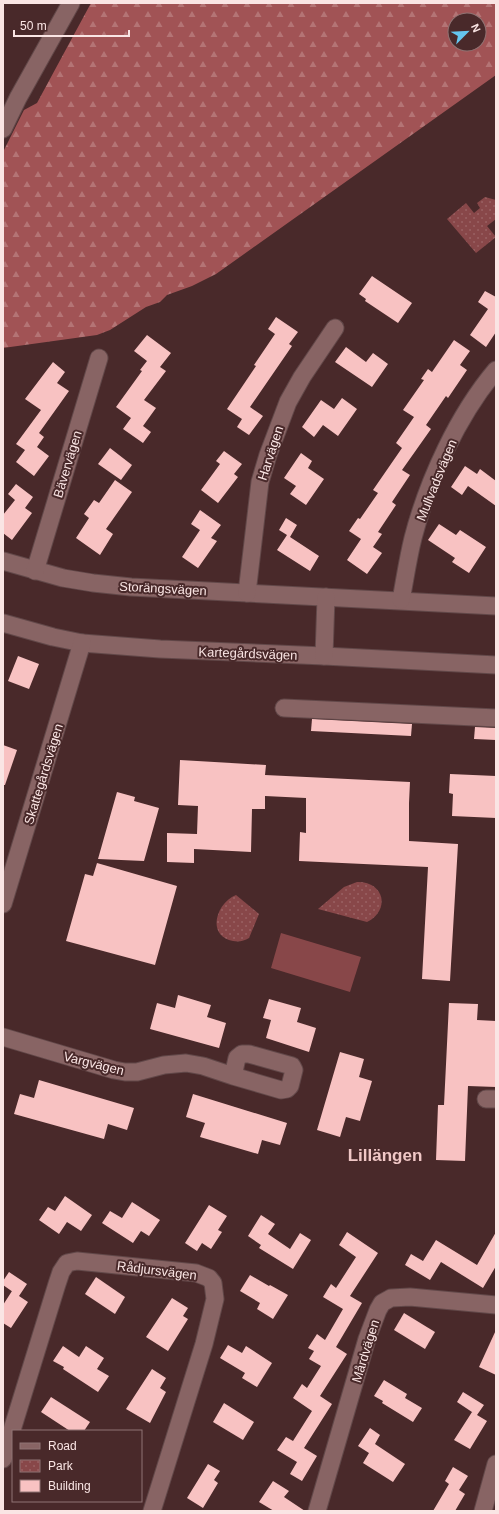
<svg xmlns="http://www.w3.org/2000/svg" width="499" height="1514" font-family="Arial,sans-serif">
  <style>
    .forest { fill: url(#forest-firs); fill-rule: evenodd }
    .park { fill: url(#park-dots) }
    .garden { fill: #884749 }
    .building { fill: #f8c2c2 }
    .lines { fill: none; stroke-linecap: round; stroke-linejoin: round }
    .minor-casing { stroke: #624849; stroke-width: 19 }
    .minor { stroke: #886464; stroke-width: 17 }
    .labels { text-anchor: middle; stroke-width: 4; stroke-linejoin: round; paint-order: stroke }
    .street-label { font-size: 13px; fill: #fae5e4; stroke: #49292a }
    .district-label { font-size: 17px; font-weight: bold; fill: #f0c7c6; stroke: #49292a }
  </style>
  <defs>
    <pattern id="forest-firs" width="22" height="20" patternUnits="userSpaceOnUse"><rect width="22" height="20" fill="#a15355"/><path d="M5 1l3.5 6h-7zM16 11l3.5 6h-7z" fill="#b47475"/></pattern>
    <pattern id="park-dots" width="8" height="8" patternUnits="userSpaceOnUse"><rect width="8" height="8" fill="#884749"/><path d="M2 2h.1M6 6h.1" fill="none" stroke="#9a6163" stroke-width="1.8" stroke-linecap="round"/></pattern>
  </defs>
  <rect width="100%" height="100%" fill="#49292a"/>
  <!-- forest -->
  <path class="forest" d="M91 3H496V75L216 274 192 286 167 295 160 302 146 307 110 330 97 335 3 348V152L24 110 37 103ZM455 20H479V44H455Z"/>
  <!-- park -->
  <g class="park">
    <path d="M485 197 496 200V219L487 226 496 237 476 253 447 219 466 203 474 213 480 208 477 203Z"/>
    <path d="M357 882C384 881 391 910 367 922L318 909 344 887Z"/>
    <path d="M236 895 259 914 249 938C244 941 239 942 233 941 206 936 216 903 236 895Z"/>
  </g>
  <!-- garden -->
  <path class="garden" d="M281 933 361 957 350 992 271 968Z"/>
  <!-- building -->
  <g class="building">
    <path d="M372 276 412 303 398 323 365 301 366 299 359 294Z"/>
    <path d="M485 291 496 297V332L486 347 470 335 488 309 478 302Z"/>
    <path d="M276 317 298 332 289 344 292 346 250 407 263 416 249 435 237 427 242 419 227 409 256 366 254 365 275 334 268 329Z"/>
    <path d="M147 335 171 353 160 367 166 371 144 400 156 408 143 426 151 432 143 443 123 429 131 418 116 407 142 371 140 370 147 361 134 351Z"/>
    <path d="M454 340 470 351 460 365 467 370 448 398 446 396 426 425 431 429 402 470 410 475 392 502 396 505 378 532 382 534 373 547 382 553 367 574 347 560 361 539 349 531 358 518 360 519 378 493 373 490 402 448 396 443 414 417 403 410 424 380 421 379 428 369 432 372Z"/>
    <path d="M346 347 366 362 373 353 388 364 372 387 335 362Z"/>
    <path d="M53 362 65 372 57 383 69 391 39 433 44 437 37 447 49 456 34 476 16 462 25 450 16 444 41 410 25 399Z"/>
    <path d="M342 398 357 409 338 436 323 425 314 437 302 427 321 400 334 409Z"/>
    <path d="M110 448 132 465 121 480 98 464Z"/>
    <path d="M224 451 242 464 234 474 238 477 218 503 201 490 220 464 216 461Z"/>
    <path d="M301 453 312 461 308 468 324 479 306 505 290 494 296 486 284 478Z"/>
    <path d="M465 466 477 474 480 469 496 481V506L468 486 462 495 451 487Z"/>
    <path d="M115 480 132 492 106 529 113 534 100 555 76 538 89 518 84 514 94 500 99 503Z"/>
    <path d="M16 484 33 497 25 508 32 513 12 540 3 533V515L15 500 8 494Z"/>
    <path d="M200 510 221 525 211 538 217 541 198 568 182 557 200 530 191 524Z"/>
    <path d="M286 518 297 525 290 537 319 556 310 571 277 550 287 535 279 530Z"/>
    <path d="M439 524 456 535 460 530 486 547 469 573 452 562 455 558 428 540Z"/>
    <path d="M18 656 39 664 29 689 8 681Z"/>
    <path d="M312 719 412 724 411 736 311 731Z"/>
    <path d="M475 727 496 728V740L474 739Z"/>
    <path d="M3 745 17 750 5 785H3Z"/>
    <path d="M180 760 266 765 265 775 410 782 409 803V841L458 844 450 981 422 979 428 867 299 861 300 832 306 833V798L265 796V809H252L251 852 194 849V863L167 862V833L197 834 198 806 178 805Z"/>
    <path d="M450 774 496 776V818L452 816 453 794 449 793Z"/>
    <path d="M117 792 135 797 134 801 159 808 144 861 98 859Z"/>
    <path d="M97 863 177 886 155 965 66 941 85 874 93 876Z"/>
    <path d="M178 995 211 1005 207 1017 226 1023 219 1048 150 1029 157 1003 175 1008Z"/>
    <path d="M269 999 301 1008 297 1022 316 1028 309 1052 266 1038 271 1020 263 1018Z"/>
    <path d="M449 1003 478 1004 477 1020 496 1021V1087L468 1086 465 1161 436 1160 438 1105H444Z"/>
    <path d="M340 1052 364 1059 359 1077 372 1081 360 1121 346 1117 340 1137 317 1130Z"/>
    <path d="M39 1080 134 1108 127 1130 108 1124 104 1139 14 1114 20 1094 34 1098Z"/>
    <path d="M193 1094 287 1123 280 1145 262 1140 258 1154 200 1137 205 1123 186 1117Z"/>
    <path d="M65 1196 92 1215 81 1231 67 1222 59 1234 39 1220 48 1207 55 1211Z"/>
    <path d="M132 1202 160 1220 149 1236 141 1231 133 1243 102 1223 110 1211 122 1218Z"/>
    <path d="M209 1205 227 1216 218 1230 222 1232 211 1249 202 1243 197 1251 185 1243Z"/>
    <path d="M261 1215 275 1224 268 1234 290 1249 300 1233 311 1240 293 1269 259 1248 261 1245 248 1236Z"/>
    <path d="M347 1232 378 1253 350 1296 362 1303 336 1347 347 1354 320 1396 332 1404 304 1448 317 1456 302 1481 290 1474 297 1462 277 1450 286 1437 293 1441 312 1411 293 1398 302 1384 307 1388 321 1366 309 1359 314 1351 308 1348 317 1334 325 1340 343 1309 323 1297 331 1284 336 1288 356 1257 339 1245Z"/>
    <path d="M496 1232V1266L483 1288 441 1262 430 1280 405 1265 411 1254 423 1261 436 1240 477 1265Z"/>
    <path d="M9 1272 27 1284 19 1296 28 1302 11 1328 3 1323V1305L12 1291 13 1292 3 1285V1281Z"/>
    <path d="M250 1275 269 1286 270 1285 288 1295 273 1319 257 1309 260 1303 240 1291Z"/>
    <path d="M96 1277 125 1297 115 1314 85 1294Z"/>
    <path d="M172 1298 188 1308 183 1316 188 1319 168 1351 146 1337Z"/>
    <path d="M404 1313 435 1332 425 1349 394 1330Z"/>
    <path d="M496 1330V1375L479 1367Z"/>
    <path d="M228 1345 242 1353 246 1346 272 1363 257 1387 242 1378 245 1373 220 1358Z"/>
    <path d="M63 1346 79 1357 86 1346 104 1358 97 1369 109 1376 98 1392 63 1369 64 1367 53 1361Z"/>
    <path d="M152 1369 166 1378 160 1388 166 1392 150 1423 126 1409Z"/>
    <path d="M384 1380 407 1394 405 1398 422 1408 413 1422 382 1403 383 1401 374 1396Z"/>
    <path d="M463 1392 484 1405 477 1415 487 1421 470 1449 454 1440 472 1412 475 1414 457 1402Z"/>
    <path d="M51 1397 90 1422 84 1431H70L41 1412Z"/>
    <path d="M224 1403 254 1422 243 1440 213 1422Z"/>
    <path d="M370 1428 380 1435 375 1444 405 1464 393 1482 363 1463 369 1453 358 1446Z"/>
    <path d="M208 1464 220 1471 214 1480 218 1483 203 1508 187 1498Z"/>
    <path d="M453 1467 468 1476 459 1490 465 1494 455 1511H433L449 1484 445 1481Z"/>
    <path d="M273 1481 289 1491 284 1497 305 1511H274L259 1502Z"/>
  </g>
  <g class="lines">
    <defs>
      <g id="minor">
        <path d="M3 129 18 98 71 3"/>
        <path d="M3 561 63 578 93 583 131 587 496 606"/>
        <path d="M35 571 99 358"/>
        <path d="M247 593 260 482 268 455 288 402 302 377 335 328"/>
        <path d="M401 600C405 579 408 558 413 538 428 480 458 415 496 370"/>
        <path d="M3 623 53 637 82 643 160 649 324 656 496 665"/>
        <path d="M324 656 326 597"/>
        <path d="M284 708 496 718"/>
        <path d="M3 904 82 643"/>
        <path d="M3 1037 114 1070 125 1072H137L164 1065 186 1063 203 1066 233 1076 281 1090 287 1089 290 1086 294 1070 292 1066 249 1054H242L237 1058 233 1076"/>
        <path d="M486 1099H496"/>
        <path d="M3 1459 57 1284 61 1272 67 1263 77 1261 196 1273 209 1278 213 1283 215 1299 204 1344 152 1511"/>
        <path d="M317 1511 367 1339 378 1310 382 1303 391 1298 410 1297 496 1305"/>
        <path d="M483 1511 496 1464"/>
      </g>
    </defs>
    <!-- minor casing -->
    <use href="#minor" class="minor-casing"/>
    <!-- minor -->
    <use href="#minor" class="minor"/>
  </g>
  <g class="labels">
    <!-- street labels -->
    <g class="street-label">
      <text transform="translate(270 453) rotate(-72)" y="5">Harvägen</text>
      <text transform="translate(67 464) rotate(-73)" y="5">Bävervägen</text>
      <text transform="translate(436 480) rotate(-68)" y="5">Mullvadsvägen</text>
      <text transform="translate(163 588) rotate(3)" y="5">Storängsvägen</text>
      <text transform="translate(248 653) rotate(2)" y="5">Kartegårdsvägen</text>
      <text transform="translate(43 774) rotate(-73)" y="5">Skattegårdsvägen</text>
      <text transform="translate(94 1063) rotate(14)" y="5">Vargvägen</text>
      <text transform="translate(157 1270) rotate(7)" y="5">Rådjursvägen</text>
      <text transform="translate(365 1351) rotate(-73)" y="5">Mårdvägen</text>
    </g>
    <!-- district labels -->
    <g class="district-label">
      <text x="385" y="1161">Lillängen</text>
    </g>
  </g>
  <!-- border -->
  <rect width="499" height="1514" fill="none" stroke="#fae5e4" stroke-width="8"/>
  <!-- legend -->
  <rect x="12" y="1430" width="130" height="72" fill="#49292a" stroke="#907474"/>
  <rect x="20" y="1443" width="20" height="6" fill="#886464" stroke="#907474"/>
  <text x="48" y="1450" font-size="12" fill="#fae5e4">Road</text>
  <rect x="20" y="1460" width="20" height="12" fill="url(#park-dots)" stroke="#907474"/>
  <text x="48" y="1470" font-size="12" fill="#fae5e4">Park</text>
  <rect x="20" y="1480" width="20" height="12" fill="#f8c2c2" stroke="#907474"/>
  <text x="48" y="1490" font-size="12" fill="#fae5e4">Building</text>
  <!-- north arrow -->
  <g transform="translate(467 32) rotate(66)"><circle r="19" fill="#49292a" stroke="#907474"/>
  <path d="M0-3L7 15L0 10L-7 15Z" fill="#65c5ee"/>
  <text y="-6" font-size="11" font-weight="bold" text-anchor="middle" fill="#fae5e4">N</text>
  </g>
  <!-- scale -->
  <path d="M14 30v6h115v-6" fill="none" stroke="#fae5e4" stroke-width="2"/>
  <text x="20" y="30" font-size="12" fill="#fae5e4" stroke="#49292a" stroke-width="3" paint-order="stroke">50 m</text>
</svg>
